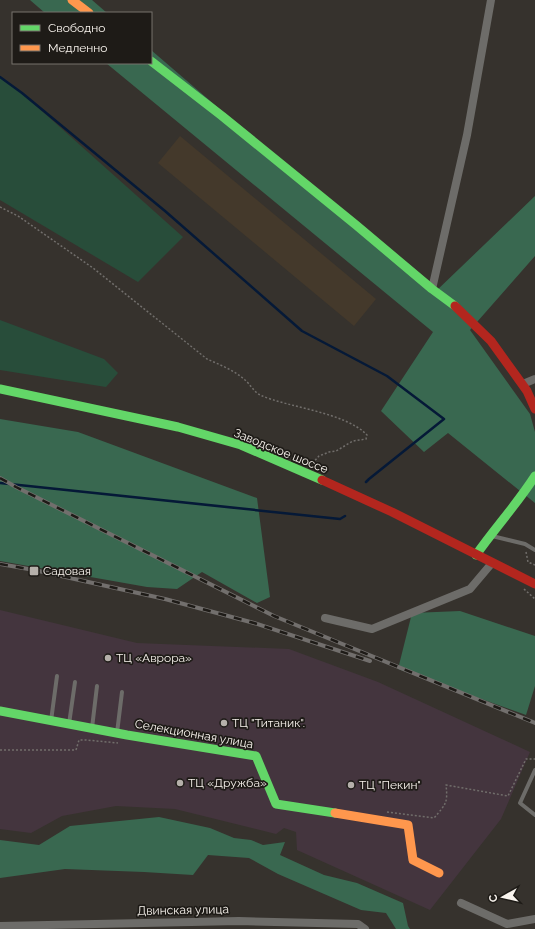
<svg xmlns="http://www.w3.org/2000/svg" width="535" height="929" font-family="Raleway,sans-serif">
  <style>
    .commercial { fill: #44353e }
    .built { fill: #44392b }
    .green { fill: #284d3a }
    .forest { fill: #396850 }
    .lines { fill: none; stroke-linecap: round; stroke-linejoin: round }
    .stream { stroke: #051937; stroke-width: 2.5 }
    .path { stroke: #716e6b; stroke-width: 1.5; stroke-dasharray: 2 2; stroke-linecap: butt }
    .lane { stroke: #6d6c69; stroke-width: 4 }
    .street { stroke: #6d6c69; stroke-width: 8 }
    .fast { stroke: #63d668; stroke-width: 9 }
    .slow { stroke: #ff974d; stroke-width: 9 }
    .jam { stroke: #b3261e; stroke-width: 9 }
    .rail-casing { stroke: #726f6d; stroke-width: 4 }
    .rail { stroke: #1e1b17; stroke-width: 2.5; stroke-dasharray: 8; stroke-linecap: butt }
    .poi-dot { fill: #b5b0aa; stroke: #1e1b17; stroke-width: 1.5 }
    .labels { text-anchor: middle; stroke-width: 3.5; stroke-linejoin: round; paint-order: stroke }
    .street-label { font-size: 12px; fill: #f9f4ee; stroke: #1e1b17 }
    .poi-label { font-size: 12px; fill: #f9f4ee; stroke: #1e1b17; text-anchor: start }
  </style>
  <rect width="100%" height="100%" fill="#36322d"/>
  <!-- commercial -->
  <path class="commercial" d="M0 610 137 643 289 649 378 682 530 752 501 819 430 910 297 850 296 832 284 828 276 834 175 809 116 806 62 816 31 833 0 829Z"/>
  <!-- built -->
  <path class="built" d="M180 136 376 299 354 326 158 163Z"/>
  <!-- green -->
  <g class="green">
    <path d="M0 77 15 87 183 237 138 282 0 200Z"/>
    <path d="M0 320 104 359 118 373 106 387 0 370Z"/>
  </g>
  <!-- forest -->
  <g class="forest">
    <path d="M30 0H92L107 13H45Z"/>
    <path d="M151 50 434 293 535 196V256L470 330 530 414 535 432V503L448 433 424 452 381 411 433 332 106 63H151Z"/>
    <path d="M0 419 78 432 257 498 270 597 257 603 202 572 177 589 147 587 0 561Z"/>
    <path d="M460 611 535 636V686L526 715 398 669 412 613Z"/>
    <path d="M159 817 210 828 234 838 251 840 263 845 285 842 280 855 324 875 357 883 403 903 408 926 410 929H396L386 913 361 910 278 874 249 858 208 855 193 875 144 872 65 869 0 878V840L39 845 70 826Z"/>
  </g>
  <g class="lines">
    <!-- stream -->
    <g class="stream">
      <path d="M0 77 22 93 165 211 302 331 387 376 444 419 369 479 366 482"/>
      <path d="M0 483 340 519 345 516"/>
    </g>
    <!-- path -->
    <g class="path">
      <path d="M0 207 18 216 93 268 207 359C220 365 234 370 245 380 250 384 254 392 260 395 289 408 345 412 367 435L366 439 353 441 336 451 329 452 319 456 312 464"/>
      <path d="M526 552 528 562 535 565"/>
      <path d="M524 589 535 599"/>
      <path d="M0 750H76L79 740H86L118 743"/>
      <path d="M387 812 434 818C446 804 448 803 446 785L508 796 526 759H535"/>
    </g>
    <!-- lane -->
    <g class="lane">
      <path d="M492 536 525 544 535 550"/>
      <path d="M51 721 57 676"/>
      <path d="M69 724 75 682"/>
      <path d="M92 728 97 686"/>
      <path d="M117 733 122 692"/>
      <path d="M535 770 520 803 535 815"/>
    </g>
    <!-- street -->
    <g class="street">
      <path d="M432 289 467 135 491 0"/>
      <path d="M523 384 535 379"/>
      <path d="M325 618 372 629 470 589 492 563"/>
      <path d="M461 903 507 924 535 919"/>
      <path d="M0 926 239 921 358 924 365 929"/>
    </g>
    <!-- fast -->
    <g class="fast">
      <path d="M151 61 222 116 356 225 432 289 455 306"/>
      <path d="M0 389 178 427 241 445 322 480"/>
      <path d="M476 555C495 528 517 504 535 476"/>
      <path d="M0 711 127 735 256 756 276 804 335 813"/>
    </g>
    <!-- slow -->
    <g class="slow">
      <path d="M72 0 89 13"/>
      <path d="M335 813 408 825 413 860 439 873"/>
    </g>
    <!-- jam -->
    <g class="jam">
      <path d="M455 306 491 341 527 391 535 409"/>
      <path d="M322 480 392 512 535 584"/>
    </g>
    <defs>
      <g id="rail">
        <path d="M0 478 16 487 274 616 535 723"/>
        <path d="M0 564 34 570 165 599 254 623 370 661"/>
      </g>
    </defs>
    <!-- rail casing -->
    <use href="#rail" class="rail-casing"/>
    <!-- rail -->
    <use href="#rail" class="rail"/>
  </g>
  <!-- markers -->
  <g class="poi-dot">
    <rect x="29" y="566" width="10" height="10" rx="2"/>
    <circle cx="108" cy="658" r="4"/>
    <circle cx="224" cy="723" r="4"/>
    <circle cx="180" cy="783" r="4"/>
    <circle cx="351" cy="785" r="4"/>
  </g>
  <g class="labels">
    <!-- street labels -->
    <g class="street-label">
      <text transform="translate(281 451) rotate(22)" y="4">Заводское шоссе</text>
      <text transform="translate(194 734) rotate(10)" y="4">Селекционная улица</text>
      <text transform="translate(183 910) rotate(-1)" y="4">Двинская улица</text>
    </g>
    <!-- poi labels -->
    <g class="poi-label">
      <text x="43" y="575">Садовая</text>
      <text x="116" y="662">ТЦ «Аврора»</text>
      <text x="232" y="727">ТЦ "Титаник".</text>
      <text x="188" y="787">ТЦ «Дружба»</text>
      <text x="359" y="789">ТЦ "Пекин"</text>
    </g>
  </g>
  <!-- legend -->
  <rect x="12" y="12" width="140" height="52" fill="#1e1b17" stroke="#76726d"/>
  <rect x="20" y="25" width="20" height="6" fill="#63d668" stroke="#76726d"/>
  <text x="48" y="32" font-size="12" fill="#f9f4ee">Свободно</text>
  <rect x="20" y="45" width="20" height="6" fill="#ff974d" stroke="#76726d"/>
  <text x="48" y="52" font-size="12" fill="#f9f4ee">Медленно</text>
  <!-- north arrow -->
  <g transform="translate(503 897) rotate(262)" stroke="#1e1b17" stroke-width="3" paint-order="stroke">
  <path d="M0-3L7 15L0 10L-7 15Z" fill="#f9f4ee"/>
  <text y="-6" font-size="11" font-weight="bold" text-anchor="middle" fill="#f9f4ee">С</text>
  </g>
</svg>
